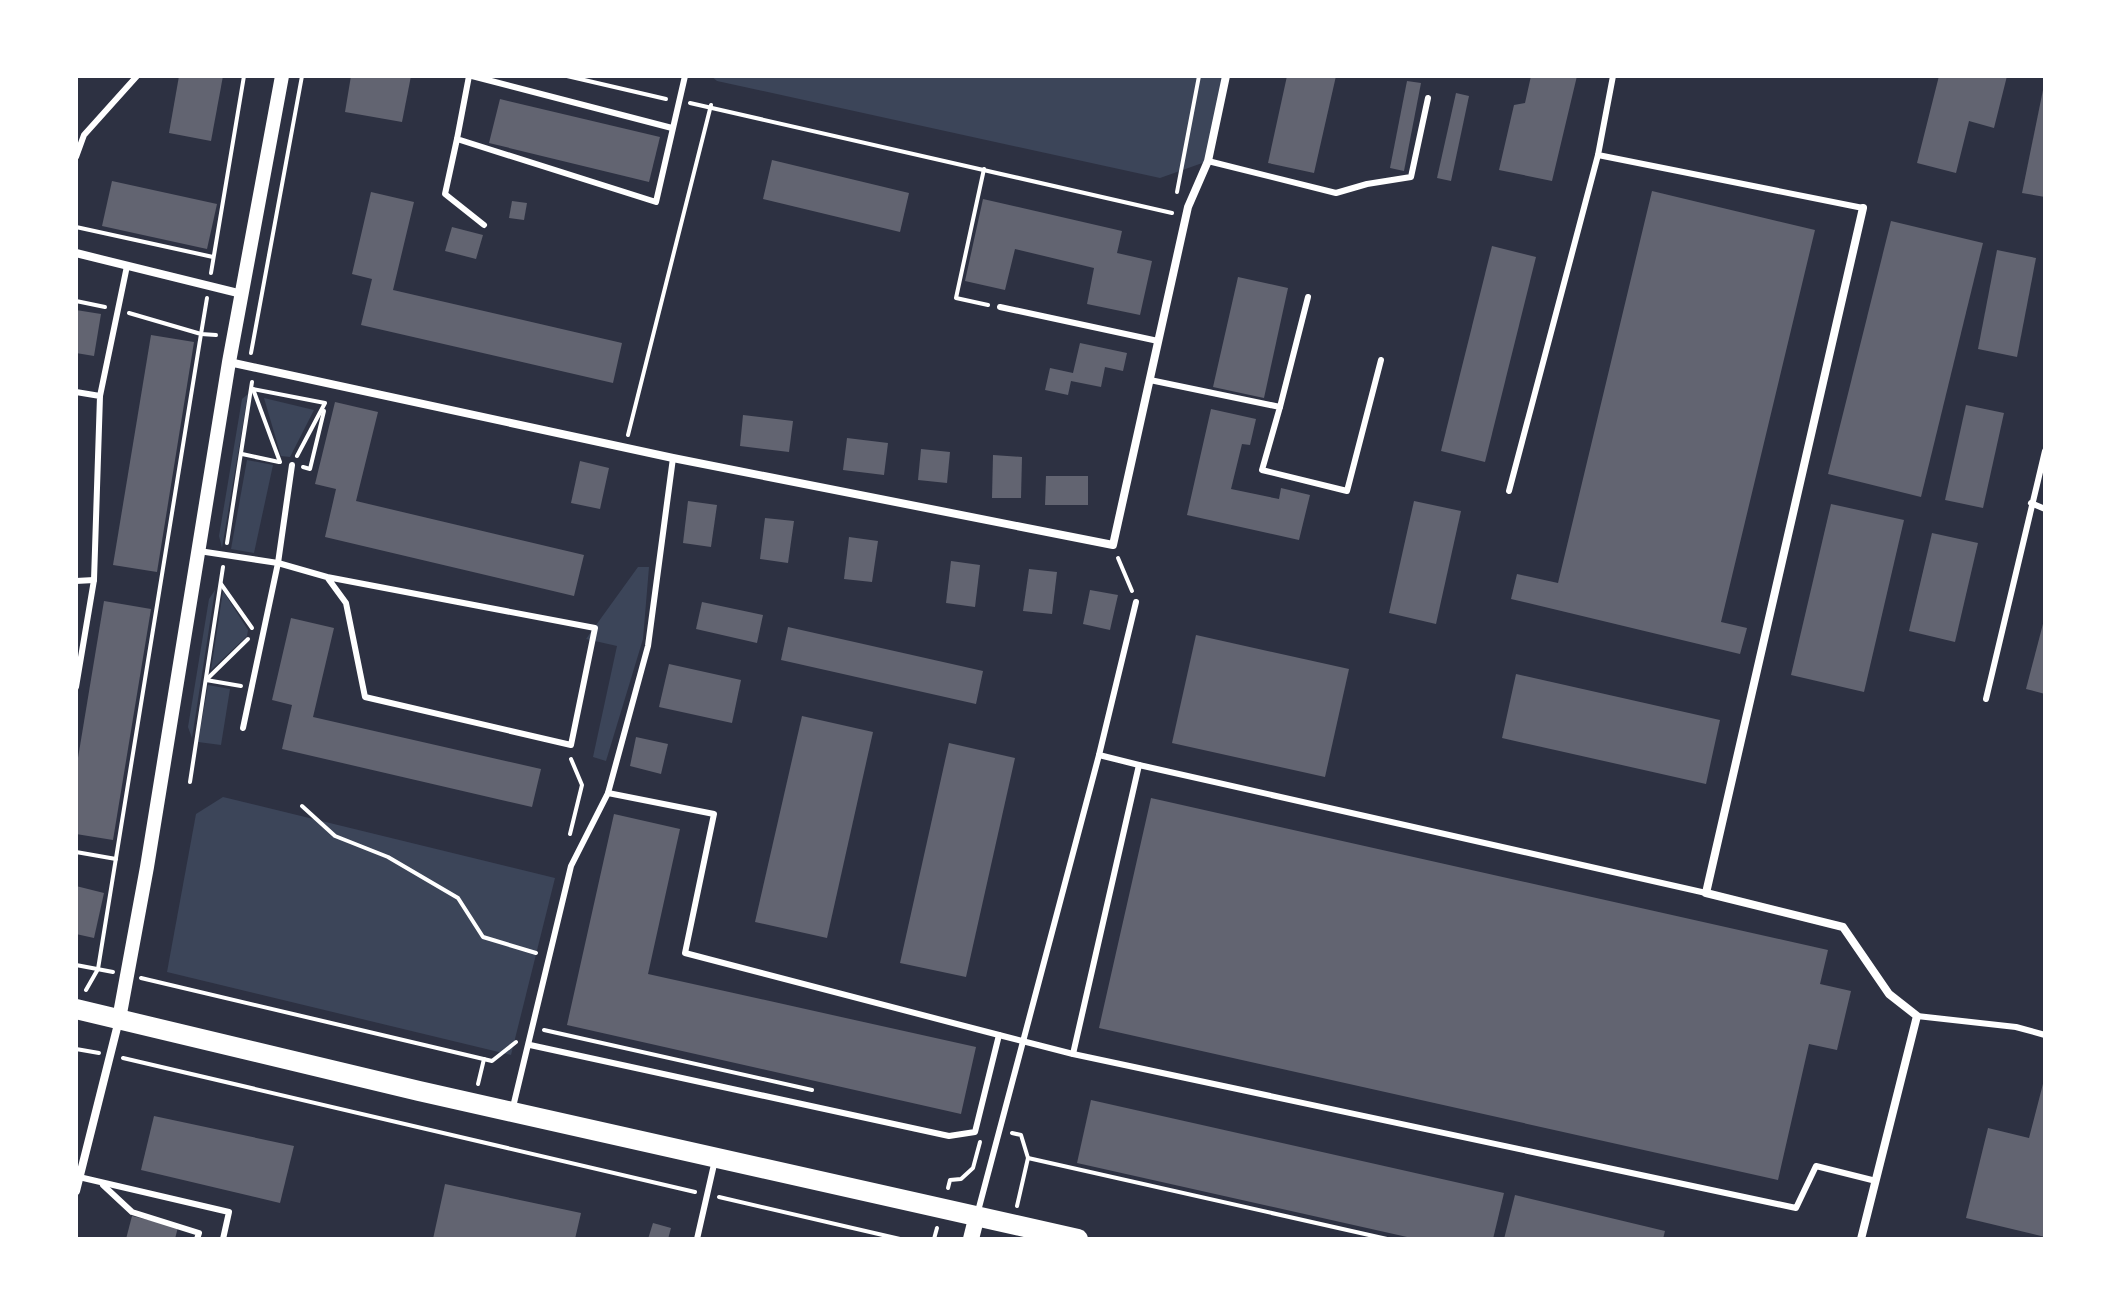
<svg xmlns="http://www.w3.org/2000/svg" width="2121" height="1315" font-family="'Alegreya Sans',sans-serif">
  <style>
    .green { fill: #3c4559 }
    .building { fill: #626471 }
    .lines { fill: none; stroke-linecap: round; stroke-linejoin: round }
    .path { stroke: #fff; stroke-width: 4 }
    .service { stroke: #fff; stroke-width: 6 }
    .minor { stroke: #fff; stroke-width: 8 }
    .tertiary { stroke: #fff; stroke-width: 14 }
    .secondary { stroke: #fff; stroke-width: 16 }
    .primary { stroke: #fff; stroke-width: 20 }
  </style>
  <rect width="100%" height="100%" fill="#2d3142"/>
  <!-- green -->
  <g class="green">
    <path d="M711 76H1226L1208 161 1160 178 717 81Z"/>
    <path d="M248 394 222 548 219 536 242 399Z"/>
    <path d="M264 398 314 410 290 457 281 456Z"/>
    <path d="M247 460 273 465 254 553 231 549Z"/>
    <path d="M638 567H649L643 639 606 761 593 757 617 646 586 639Z"/>
    <path d="M215 590 192 738 188 727 209 599Z"/>
    <path d="M223 591 248 630 247 636 211 670Z"/>
    <path d="M208 685 230 689 221 745 198 742Z"/>
    <path d="M223 797 555 878 511 1055 167 972 196 814Z"/>
  </g>
  <!-- building -->
  <g class="building">
    <path d="M179 76H223L211 141 169 133Z"/>
    <path d="M351 76H411L402 122 345 112Z"/>
    <path d="M1287 76H1336L1314 173 1268 163Z"/>
    <path d="M1531 76H1577L1552 181 1499 170 1514 105 1525 103Z"/>
    <path d="M1939 76H2007L1994 128 1969 121 1956 173 1917 163Z"/>
    <path d="M1407 81 1421 83 1404 171 1390 168Z"/>
    <path d="M2044 85H2045V197L2022 193Z"/>
    <path d="M1456 93 1469 96 1451 181 1437 178Z"/>
    <path d="M500 99 660 137 649 182 489 143Z"/>
    <path d="M772 160 909 193 900 232 763 199Z"/>
    <path d="M112 181 217 204 207 249 102 226Z"/>
    <path d="M1652 191 1815 230 1721 622 1747 628 1740 654 1511 599 1517 574 1558 583Z"/>
    <path d="M371 192 414 202 393 290 622 343 613 383 361 325 372 279 352 274Z"/>
    <path d="M983 199 1122 231 1117 253 1152 261 1140 315 1087 304 1094 268 1015 249 1005 290 965 281Z"/>
    <path d="M512 201 527 203 524 220 509 218Z"/>
    <path d="M1891 221 1983 243 1921 497 1828 474Z"/>
    <path d="M452 227 483 235 476 259 445 251Z"/>
    <path d="M1492 246 1536 257 1485 462 1441 451Z"/>
    <path d="M1997 250 2036 258 2017 357 1978 349Z"/>
    <path d="M1238 277 1288 288 1264 398 1213 387Z"/>
    <path d="M76 310 101 314 94 356 76 353Z"/>
    <path d="M151 335 194 342 157 572 113 565Z"/>
    <path d="M1080 343 1127 353 1123 371 1105 367 1101 387 1071 381 1068 395 1045 390 1050 368 1073 373Z"/>
    <path d="M335 402 378 412 356 501 584 555 574 596 325 537 336 489 315 484Z"/>
    <path d="M1966 405 2004 413 1983 508 1945 500Z"/>
    <path d="M1211 409 1256 419 1250 445 1242 444 1231 489 1279 499 1281 488 1310 495 1299 540 1187 515Z"/>
    <path d="M743 415 793 421 789 452 740 446Z"/>
    <path d="M847 438 888 443 884 475 843 470Z"/>
    <path d="M921 449 950 452 947 483 918 480Z"/>
    <path d="M993 455 1022 457 1021 498H992Z"/>
    <path d="M580 461 609 468 600 509 571 503Z"/>
    <path d="M1046 476H1088V505H1045Z"/>
    <path d="M688 501 717 505 711 547 683 543Z"/>
    <path d="M1414 501 1461 511 1436 624 1389 613Z"/>
    <path d="M1831 504 1904 520 1864 692 1791 675Z"/>
    <path d="M765 518 794 521 788 563 760 559Z"/>
    <path d="M1932 533 1978 543 1955 642 1909 631Z"/>
    <path d="M849 537 878 541 872 582 844 579Z"/>
    <path d="M951 561 980 565 975 607 946 603Z"/>
    <path d="M1029 569 1057 572 1052 614 1023 611Z"/>
    <path d="M1090 590 1118 595 1110 630 1083 624Z"/>
    <path d="M104 601 151 609 113 840 76 834V770Z"/>
    <path d="M702 602 763 615 757 643 696 629Z"/>
    <path d="M291 618 334 628 313 717 541 769 532 807 282 749 292 705 272 700Z"/>
    <path d="M2044 620H2045V694L2026 689Z"/>
    <path d="M788 627 983 671 976 704 781 660Z"/>
    <path d="M1196 635 1349 669 1325 777 1172 743Z"/>
    <path d="M669 664 741 680 732 723 659 707Z"/>
    <path d="M1516 674 1720 720 1706 784 1502 738Z"/>
    <path d="M802 716 873 732 827 938 755 922Z"/>
    <path d="M636 737 668 744 661 774 630 766Z"/>
    <path d="M949 743 1015 758 966 977 900 963Z"/>
    <path d="M1151 798 1828 950 1820 984 1851 991 1837 1050 1809 1044 1778 1180 1099 1028Z"/>
    <path d="M614 814 680 829 648 974 976 1047 961 1114 567 1025Z"/>
    <path d="M76 886 104 893 94 938 76 934Z"/>
    <path d="M2045 1076V1237L1966 1218 1988 1128 2029 1138Z"/>
    <path d="M1091 1100 1504 1193 1493 1239H1416L1077 1163Z"/>
    <path d="M154 1116 294 1146 280 1203 141 1170Z"/>
    <path d="M445 1184 581 1213 575 1239H433Z"/>
    <path d="M1515 1195 1665 1231 1663 1239H1504Z"/>
    <path d="M132 1216 178 1227 175 1239H126Z"/>
    <path d="M653 1223 671 1228 668 1239H648Z"/>
  </g>
  <g class="lines">
    <!-- path -->
    <g class="path">
      <path d="M567 76 666 99"/>
      <path d="M690 103 1172 213"/>
      <path d="M984 169 956 298 988 305"/>
      <path d="M1177 192 1199 76"/>
      <path d="M76 227 213 257"/>
      <path d="M211 273 244 76"/>
      <path d="M207 298 201 334 216 335"/>
      <path d="M76 301 105 307"/>
      <path d="M251 353 302 76"/>
      <path d="M628 435 711 105"/>
      <path d="M242 454 279 462"/>
      <path d="M280 462 253 389 325 403 297 456"/>
      <path d="M303 467 310 469 324 411"/>
      <path d="M227 543 252 382"/>
      <path d="M1118 558 1132 591"/>
      <path d="M221 584 252 628"/>
      <path d="M241 686 206 680 248 639"/>
      <path d="M190 782 223 567"/>
      <path d="M302 806 335 836 388 857 458 898 483 937 536 953"/>
      <path d="M570 834 582 785 571 759"/>
      <path d="M76 852 116 859"/>
      <path d="M76 965 113 972"/>
      <path d="M141 978 492 1061 516 1042"/>
      <path d="M86 990 98 969 201 334 129 313"/>
      <path d="M544 1030 812 1090"/>
      <path d="M76 1049 99 1053"/>
      <path d="M123 1058 695 1192"/>
      <path d="M478 1084 484 1059"/>
      <path d="M1012 1133 1021 1135 1028 1158 1387 1239"/>
      <path d="M948 1188 950 1180 961 1179 973 1168 980 1142"/>
      <path d="M719 1197 900 1239"/>
      <path d="M1017 1206 1028 1158"/>
      <path d="M934 1239 937 1228"/>
    </g>
    <!-- service -->
    <g class="service">
      <path d="M469 76 457 139 656 202 685 76"/>
      <path d="M472 76 672 128"/>
      <path d="M1613 76 1598 155 1863 208"/>
      <path d="M457 139 445 194 484 225"/>
      <path d="M76 157 84 135 137 76"/>
      <path d="M1208 161 1336 193 1367 184 1411 177 1428 98"/>
      <path d="M1000 307 1158 341"/>
      <path d="M1150 380 1280 407 1262 470 1347 491 1381 360"/>
      <path d="M76 392 100 396 94 580 76 687"/>
      <path d="M100 396 127 266"/>
      <path d="M1280 407 1308 297"/>
      <path d="M1509 491 1598 155"/>
      <path d="M2031 503 2045 509"/>
      <path d="M199 551 278 563 327 577 346 603 365 697 571 745 595 628 327 577"/>
      <path d="M76 581 94 580"/>
      <path d="M1986 699 2045 451"/>
      <path d="M243 728 278 563 292 465"/>
      <path d="M1099 755 1136 602"/>
      <path d="M608 793 714 814 685 953 999 1035"/>
      <path d="M1917 1016 2016 1027 2045 1035"/>
      <path d="M530 1045 949 1136 975 1132 999 1035 1073 1054 1139 765 1706 893"/>
      <path d="M1073 1054 1796 1208 1816 1166 1876 1181"/>
      <path d="M513 1107 571 866 608 793 648 646 673 458"/>
      <path d="M79 1177 229 1212 223 1239"/>
      <path d="M103 1185 132 1212 199 1233 197 1239"/>
      <path d="M977 1215 1099 755 1139 765"/>
      <path d="M697 1239 715 1160"/>
    </g>
    <!-- minor -->
    <g class="minor">
      <path d="M76 253 242 294"/>
      <path d="M229 362 673 458 1113 545 1188 207 1208 161 1226 76"/>
      <path d="M76 1191 119 1020"/>
      <path d="M1861 1239 1917 1016 1889 994 1843 927 1706 893 1863 208"/>
    </g>
    <!-- tertiary -->
    <path class="tertiary" d="M119 1019 147 867 229 362 282 76"/>
    <!-- secondary -->
    <path class="secondary" d="M971 1239 977 1215"/>
    <!-- primary -->
    <path class="primary" d="M76 1009 419 1091 1078 1239"/>
  </g>
  <!-- border -->
  <rect width="2121" height="1315" fill="none" stroke="#ffffff" stroke-width="156"/>
</svg>
